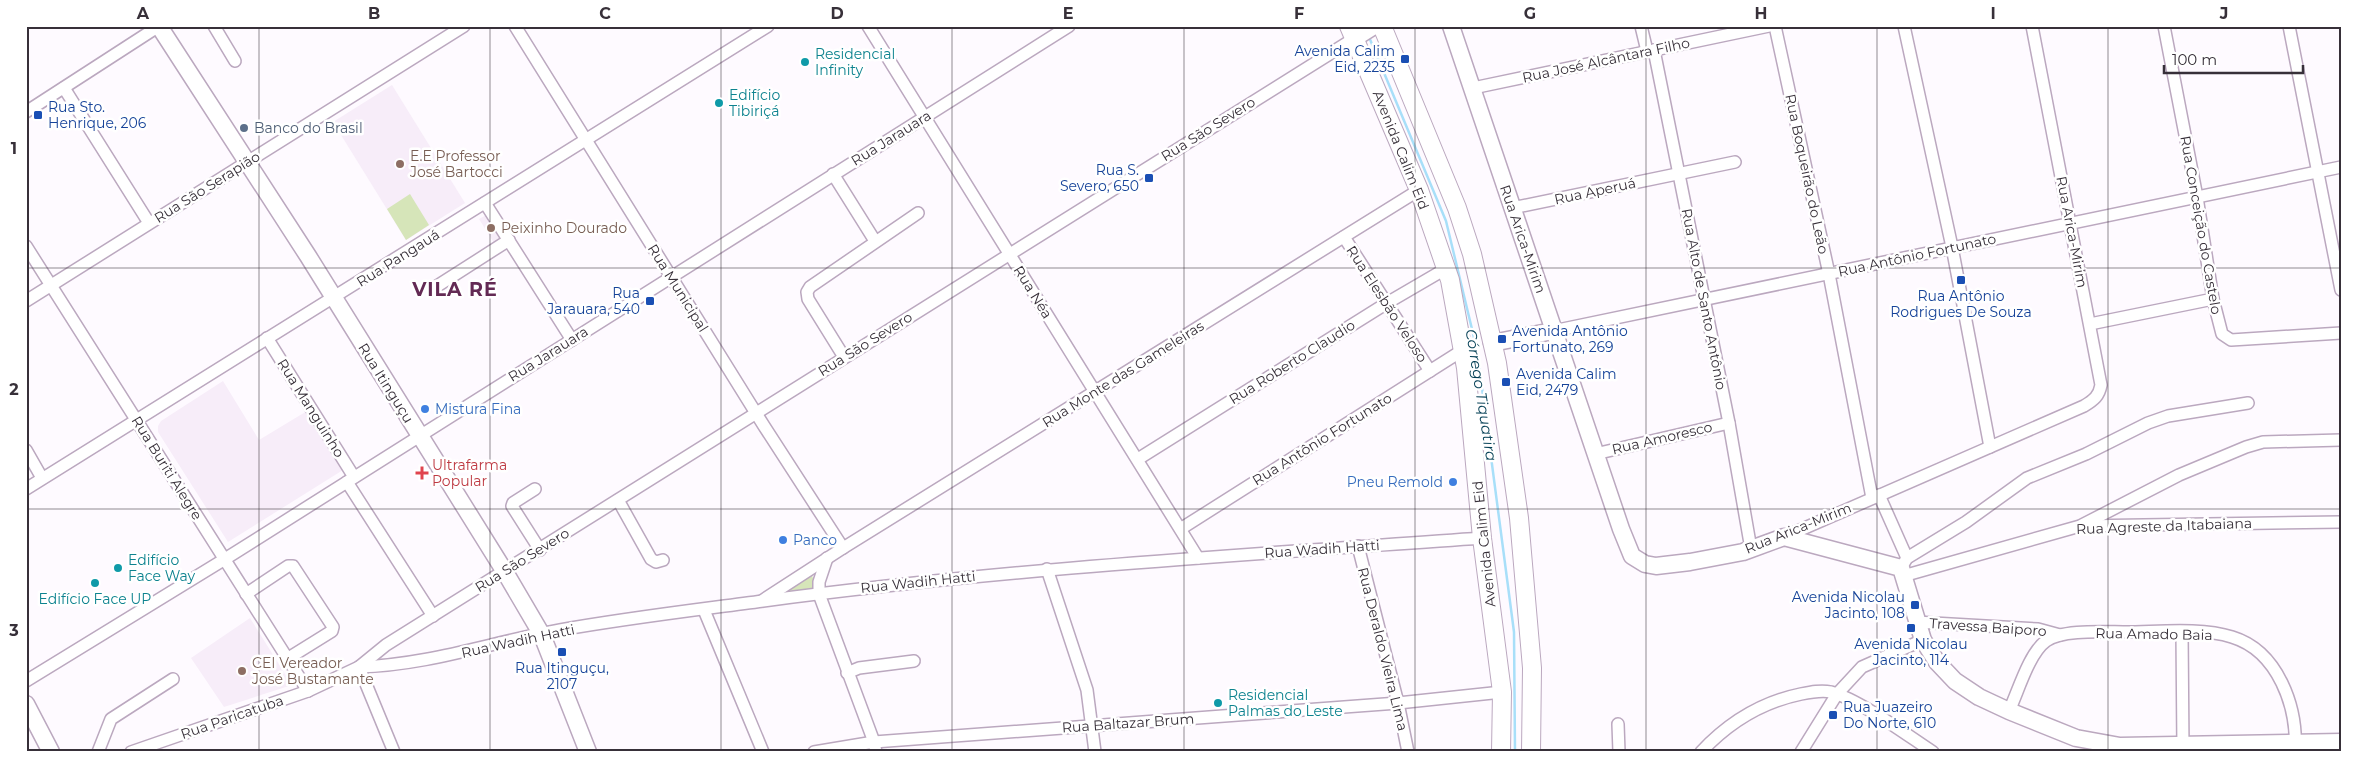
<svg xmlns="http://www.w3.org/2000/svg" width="2367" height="778" font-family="Montserrat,sans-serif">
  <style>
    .built { fill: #f7edf9 }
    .green { fill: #d6e5b9 }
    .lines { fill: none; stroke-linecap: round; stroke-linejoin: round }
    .stream { stroke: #a8dff9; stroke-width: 2.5 }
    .street-casing { stroke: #bba8bf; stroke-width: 14 }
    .secondary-casing { stroke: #bba8bf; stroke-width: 19 }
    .primary-casing { stroke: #bba8bf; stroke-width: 20 }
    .street { stroke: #fff; stroke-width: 11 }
    .secondary { stroke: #fff; stroke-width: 16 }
    .primary { stroke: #fff; stroke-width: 18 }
    .grid { fill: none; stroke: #373039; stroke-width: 1; stroke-opacity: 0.55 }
    .transit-dot { fill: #1a4fb4; stroke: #fff; stroke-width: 2 }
    .culture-dot { fill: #0f9aa8; stroke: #fff; stroke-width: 2 }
    .service-dot { fill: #5c6f8a; stroke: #fff; stroke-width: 2 }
    .education-dot { fill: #8d6e63; stroke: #fff; stroke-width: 2 }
    .shop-dot { fill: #3f7fe0; stroke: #fff; stroke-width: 2 }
    .health-dot { fill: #e0444e; stroke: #fff; stroke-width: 2 }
    .labels { text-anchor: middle; stroke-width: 5; stroke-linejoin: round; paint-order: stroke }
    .transit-label { font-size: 14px; fill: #164399; stroke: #fff; text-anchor: end }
    .culture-label { font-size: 14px; fill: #0d838f; stroke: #fff; text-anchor: start }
    .street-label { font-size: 14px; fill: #373039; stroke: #fff }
    .service-label { font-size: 14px; fill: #4e5e75; stroke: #fff; text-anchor: start }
    .education-label { font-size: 14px; fill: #785e54; stroke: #fff; text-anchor: start }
    .shop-label { font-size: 14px; fill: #366cbe; stroke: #fff; text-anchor: start }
    .health-label { font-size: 14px; fill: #be3a42; stroke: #fff; text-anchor: start }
    .water-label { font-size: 15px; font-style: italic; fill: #003d53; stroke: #fff }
    .district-label { font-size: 19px; font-weight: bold; letter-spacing: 1px; fill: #632a54; stroke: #fff }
    .neatline { fill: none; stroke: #373039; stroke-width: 2 }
    .grid-label { font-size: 16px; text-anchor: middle; font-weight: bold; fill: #373039 }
  </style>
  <rect width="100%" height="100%" fill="#fefaff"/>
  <!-- built -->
  <g class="built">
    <path d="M392 85 465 203 406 240 333 122Z"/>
    <path d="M488 214 503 237 494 243 479 219Z"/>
    <path d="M223 381 259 440 307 411 343 470 228 542 158 432V426L161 421Z"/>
    <path d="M250 618 292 685 224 707 191 658Z"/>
  </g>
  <!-- green -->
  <g class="green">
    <path d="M410 194 429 225 406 240 387 209Z"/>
    <path d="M811 572 817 591 779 595Z"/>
  </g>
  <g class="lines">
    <!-- stream -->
    <path class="stream" d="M1369 37 1446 221 1477 350 1514 632 1515 752"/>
    <defs>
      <g id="street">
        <path d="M214 26 235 61"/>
        <path d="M515 26 764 426 843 548"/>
        <path d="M868 26 1198 558"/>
        <path d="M1641 26 1647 51"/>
        <path d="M1775 26 1829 274 1872 498"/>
        <path d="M1904 26 1952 247 1990 447"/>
        <path d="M2164 26 2197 197 2213 299 2222 334 2231 340 2341 333"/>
        <path d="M2289 26 2341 290"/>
        <path d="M1654 50 1729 423 1751 549"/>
        <path d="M64 88 149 223"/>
        <path d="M1473 88 1769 26"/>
        <path d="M26 112 159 26"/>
        <path d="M833 174 875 241"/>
        <path d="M485 203 572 340"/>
        <path d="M1512 208 1735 162"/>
        <path d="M1344 237 1430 371"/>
        <path d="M26 246 308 691"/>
        <path d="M434 288 509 240"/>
        <path d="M26 301 464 26"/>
        <path d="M2090 324 2213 299"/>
        <path d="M1553 331 2341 167"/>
        <path d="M267 338 354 477"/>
        <path d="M844 357 808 299 807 292 810 287 918 213"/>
        <path d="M26 450 42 478"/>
        <path d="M1595 454 1729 423"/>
        <path d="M1138 459 1387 303 1447 268"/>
        <path d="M347 482 433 616"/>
        <path d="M26 489 768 26"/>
        <path d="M535 489 513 503 512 506 540 550"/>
        <path d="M1879 495 1907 558"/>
        <path d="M618 500 651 559 656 562 663 560"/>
        <path d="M2082 525 2179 475 2246 447 2263 442 2341 440"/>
        <path d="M1182 528 1463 350"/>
        <path d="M1784 537 2084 406C2094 400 2099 396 2101 385L2032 26"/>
        <path d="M1358 546 1398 703 1408 752"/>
        <path d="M827 558 819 582V594L874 742 876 752"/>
        <path d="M1901 568 1907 558 1966 522 2027 478 2086 454 2148 423 2168 416 2248 403"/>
        <path d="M1047 569 1087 690 1095 752"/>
        <path d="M1903 576 2080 526 2341 522"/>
        <path d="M246 594 288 566H293L333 627 332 631 287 659"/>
        <path d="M763 600 843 548 1419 190"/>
        <path d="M704 610 763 752"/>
        <path d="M1916 622 2038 629 2060 635"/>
        <path d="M2182 632 2183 750"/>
        <path d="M359 667C429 665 492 642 560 630 627 618 696 610 763 601 1002 569 1242 555 1482 538"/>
        <path d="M359 667 394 752"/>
        <path d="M847 673 859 668 914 661"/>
        <path d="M26 681 225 559 1069 26"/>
        <path d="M2009 711C2018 692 2029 653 2046 641 2062 629 2105 632 2125 632 2157 632 2201 627 2232 637 2278 651 2298 707 2295 752"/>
        <path d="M1618 724 1619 752"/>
        <path d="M98 752 111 719 173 679"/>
        <path d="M131 752 308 691 359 667 386 645 1355 38"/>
        <path d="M814 752 874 742 1398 703 1502 692"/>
        <path d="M1701 752C1729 722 1762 702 1801 694 1811 692 1821 690 1831 692 1860 700 1907 735 1933 752"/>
        <path d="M1801 752 1837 694 1862 667 1923 640"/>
      </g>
      <g id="secondary">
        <path d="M159 26 308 256 505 572 542 635 588 752"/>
        <path d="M1451 26 1621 529 1632 556 1645 564 1656 566 1690 562 1743 552 1784 537 1901 568 1923 640 1937 662 1955 681 1979 697 2009 711 2076 738 2120 746 2341 742"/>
        <path d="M1355 38 1374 26"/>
        <path d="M1492 343 1553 331"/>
        <path d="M26 704 51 752"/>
      </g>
      <g id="primary">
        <path d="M1349 26 1419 190 1450 280 1466 368 1482 538 1502 692 1501 752"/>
        <path d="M1382 26 1457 208 1472 254 1497 363 1519 518 1532 668 1531 752"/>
      </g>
    </defs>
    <!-- street casing -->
    <use href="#street" class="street-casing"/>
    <!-- secondary casing -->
    <use href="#secondary" class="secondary-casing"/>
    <!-- primary casing -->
    <use href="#primary" class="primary-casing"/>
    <!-- street -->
    <use href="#street" class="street"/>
    <!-- secondary -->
    <use href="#secondary" class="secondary"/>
    <!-- primary -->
    <use href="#primary" class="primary"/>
  </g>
  <!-- grid -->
  <path class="grid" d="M259 26V752M490 26V752M721 26V752M952 26V752M1184 26V752M1415 26V752M1646 26V752M1877 26V752M2108 26V752M26 268H2341M26 509H2341"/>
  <!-- markers -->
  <g class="transit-dot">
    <rect x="1400" y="54" width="10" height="10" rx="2.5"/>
    <rect x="33" y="110" width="10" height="10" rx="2.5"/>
    <rect x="1144" y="173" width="10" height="10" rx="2.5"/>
    <rect x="1956" y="275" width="10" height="10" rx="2.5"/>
    <rect x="645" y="296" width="10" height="10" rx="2.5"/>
    <rect x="1497" y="334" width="10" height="10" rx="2.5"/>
    <rect x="1501" y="377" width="10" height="10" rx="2.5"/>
    <rect x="1910" y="600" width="10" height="10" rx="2.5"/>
    <rect x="1906" y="623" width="10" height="10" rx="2.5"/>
    <rect x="557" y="647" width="10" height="10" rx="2.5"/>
    <rect x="1828" y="710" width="10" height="10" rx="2.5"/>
  </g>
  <g class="culture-dot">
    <circle cx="805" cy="62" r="5"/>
    <circle cx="719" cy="103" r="5"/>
    <circle cx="118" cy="568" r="5"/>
    <circle cx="95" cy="583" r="5"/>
    <circle cx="1218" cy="703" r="5"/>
  </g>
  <circle class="service-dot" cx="244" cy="128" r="5"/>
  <g class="education-dot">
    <circle cx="400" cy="164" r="5"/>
    <circle cx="491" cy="228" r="5"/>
    <circle cx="242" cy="671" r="5"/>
  </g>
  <g class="shop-dot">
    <circle cx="425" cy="409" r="5"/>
    <circle cx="1453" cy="482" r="5"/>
    <circle cx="783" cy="540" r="5"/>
  </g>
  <path class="health-dot" d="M419.5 465.5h5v5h5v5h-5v5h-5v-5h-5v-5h5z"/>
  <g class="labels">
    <!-- transit labels -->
    <g class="transit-label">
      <text x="1395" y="56">Avenida Calim<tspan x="1395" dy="16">Eid, 2235</tspan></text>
      <text x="48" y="112" text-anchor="start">Rua Sto.<tspan x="48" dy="16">Henrique, 206</tspan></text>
      <text x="1139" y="175">Rua S.<tspan x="1139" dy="16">Severo, 650</tspan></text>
      <text x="640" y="298">Rua<tspan x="640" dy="16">Jarauara, 540</tspan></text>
      <text x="1961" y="301" text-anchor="middle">Rua Antônio<tspan x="1961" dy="16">Rodrigues De Souza</tspan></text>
      <text x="1512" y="336" text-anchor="start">Avenida Antônio<tspan x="1512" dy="16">Fortunato, 269</tspan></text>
      <text x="1516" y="379" text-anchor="start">Avenida Calim<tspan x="1516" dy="16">Eid, 2479</tspan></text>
      <text x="1905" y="602">Avenida Nicolau<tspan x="1905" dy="16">Jacinto, 108</tspan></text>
      <text x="1911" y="649" text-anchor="middle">Avenida Nicolau<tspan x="1911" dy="16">Jacinto, 114</tspan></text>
      <text x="562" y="673" text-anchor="middle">Rua Itinguçu,<tspan x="562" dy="16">2107</tspan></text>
      <text x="1843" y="712" text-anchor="start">Rua Juazeiro<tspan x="1843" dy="16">Do Norte, 610</tspan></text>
    </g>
    <!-- culture labels -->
    <g class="culture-label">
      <text x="815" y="59">Residencial<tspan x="815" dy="16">Infinity</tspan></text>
      <text x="729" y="100">Edifício<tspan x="729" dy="16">Tibiriçá</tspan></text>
      <text x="128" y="565">Edifício<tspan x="128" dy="16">Face Way</tspan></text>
      <text x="95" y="604" text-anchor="middle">Edifício Face UP</text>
      <text x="1228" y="700">Residencial<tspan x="1228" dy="16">Palmas do Leste</tspan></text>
    </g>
    <!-- street labels -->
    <g class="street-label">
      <text transform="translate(1606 60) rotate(-12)" y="5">Rua José Alcântara Filho</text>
      <text transform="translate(1208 129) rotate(-32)" y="5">Rua São Severo</text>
      <text transform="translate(891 138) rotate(-32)" y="5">Rua Jarauara</text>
      <text transform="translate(1401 150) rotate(68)" y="5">Avenida Calim Eid</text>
      <text transform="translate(1807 174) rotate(78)" y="5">Rua Boqueirão do Leão</text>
      <text transform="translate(207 187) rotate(-32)" y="5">Rua São Serapião</text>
      <text transform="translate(1595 191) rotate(-12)" y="5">Rua Aperuá</text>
      <text transform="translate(2201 225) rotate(80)" y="5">Rua Conceição do Castelo</text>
      <text transform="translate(2072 232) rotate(79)" y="5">Rua Arica-Mirim</text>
      <text transform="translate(1523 239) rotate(71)" y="5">Rua Arica-Mirim</text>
      <text transform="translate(1917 255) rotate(-12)" y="5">Rua Antônio Fortunato</text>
      <text transform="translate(398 258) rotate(-32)" y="5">Rua Pangauá</text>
      <text transform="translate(678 288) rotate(58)" y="5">Rua Municipal</text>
      <text transform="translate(1033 292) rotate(58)" y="5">Rua Néa</text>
      <text transform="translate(1704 299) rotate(79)" y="5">Rua Alto de Santo Antônio</text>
      <text transform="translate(1387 304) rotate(57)" y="5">Rua Elesbão Veloso</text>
      <text transform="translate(865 344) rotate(-32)" y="5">Rua São Severo</text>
      <text transform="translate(548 354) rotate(-32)" y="5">Rua Jarauara</text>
      <text transform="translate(1292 362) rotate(-32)" y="5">Rua Roberto Claudio</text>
      <text transform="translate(1123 374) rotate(-32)" y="5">Rua Monte das Gameleiras</text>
      <text transform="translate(386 383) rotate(58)" y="5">Rua Itinguçu</text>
      <text transform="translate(311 408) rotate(58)" y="5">Rua Manguinho</text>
      <text transform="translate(1662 438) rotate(-13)" y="5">Rua Amoresco</text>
      <text transform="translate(1322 439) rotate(-32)" y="5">Rua Antônio Fortunato</text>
      <text transform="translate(167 468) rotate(58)" y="5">Rua Buriti Alegre</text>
      <text transform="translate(2164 526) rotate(-2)" y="5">Rua Agreste da Itabaiana</text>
      <text transform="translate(1798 528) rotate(-22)" y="5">Rua Arica-Mirim</text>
      <text transform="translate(1484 544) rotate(-96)" y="5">Avenida Calim Eid</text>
      <text transform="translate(1322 549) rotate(-4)" y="5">Rua Wadih Hatti</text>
      <text transform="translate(522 560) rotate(-32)" y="5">Rua São Severo</text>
      <text transform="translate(918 582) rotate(-6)" y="5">Rua Wadih Hatti</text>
      <text transform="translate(1988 627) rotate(4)" y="5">Travessa Baiporo</text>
      <text transform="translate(2154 634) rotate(1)" y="5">Rua Amado Baia</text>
      <text transform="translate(518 641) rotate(-12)" y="5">Rua Wadih Hatti</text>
      <text transform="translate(1383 649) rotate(76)" y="5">Rua Deraldo Vieira Lima</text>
      <text transform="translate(232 717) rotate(-19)" y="5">Rua Paricatuba</text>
      <text transform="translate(1128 723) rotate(-4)" y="5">Rua Baltazar Brum</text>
    </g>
    <!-- service labels -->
    <g class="service-label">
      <text x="254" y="133">Banco do Brasil</text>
    </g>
    <!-- education labels -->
    <g class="education-label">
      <text x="410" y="161">E.E Professor<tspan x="410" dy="16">José Bartocci</tspan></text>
      <text x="501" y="233">Peixinho Dourado</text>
      <text x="252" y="668">CEI Vereador<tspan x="252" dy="16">José Bustamante</tspan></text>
    </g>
    <!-- shop labels -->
    <g class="shop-label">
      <text x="435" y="414">Mistura Fina</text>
      <text x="1443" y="487" text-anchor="end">Pneu Remold</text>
      <text x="793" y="545">Panco</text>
    </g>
    <!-- health labels -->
    <g class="health-label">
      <text x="432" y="470">Ultrafarma<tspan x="432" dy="16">Popular</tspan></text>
    </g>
    <!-- water labels -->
    <g class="water-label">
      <text transform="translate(1481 395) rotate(81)" y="5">Córrego Tiquatira</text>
    </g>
    <!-- district labels -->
    <g class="district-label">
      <text x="455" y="296">VILA RÉ</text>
    </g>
  </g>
  <!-- border -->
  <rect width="2367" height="778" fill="none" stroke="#ffffff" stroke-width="55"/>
  <!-- scale -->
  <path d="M2164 65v8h139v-8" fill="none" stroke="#373039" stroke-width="2.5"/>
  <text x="2172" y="65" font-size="15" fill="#373039" stroke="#ffffff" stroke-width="4" paint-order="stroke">100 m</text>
  <rect x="28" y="28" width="2312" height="722" class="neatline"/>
  <g class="grid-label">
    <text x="143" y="19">A</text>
    <text x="374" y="19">B</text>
    <text x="605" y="19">C</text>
    <text x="837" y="19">D</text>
    <text x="1068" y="19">E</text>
    <text x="1299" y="19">F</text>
    <text x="1530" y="19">G</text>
    <text x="1761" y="19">H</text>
    <text x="1993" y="19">I</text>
    <text x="2224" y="19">J</text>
    <text x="14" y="154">1</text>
    <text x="14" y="395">2</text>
    <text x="14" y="636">3</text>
  </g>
</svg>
